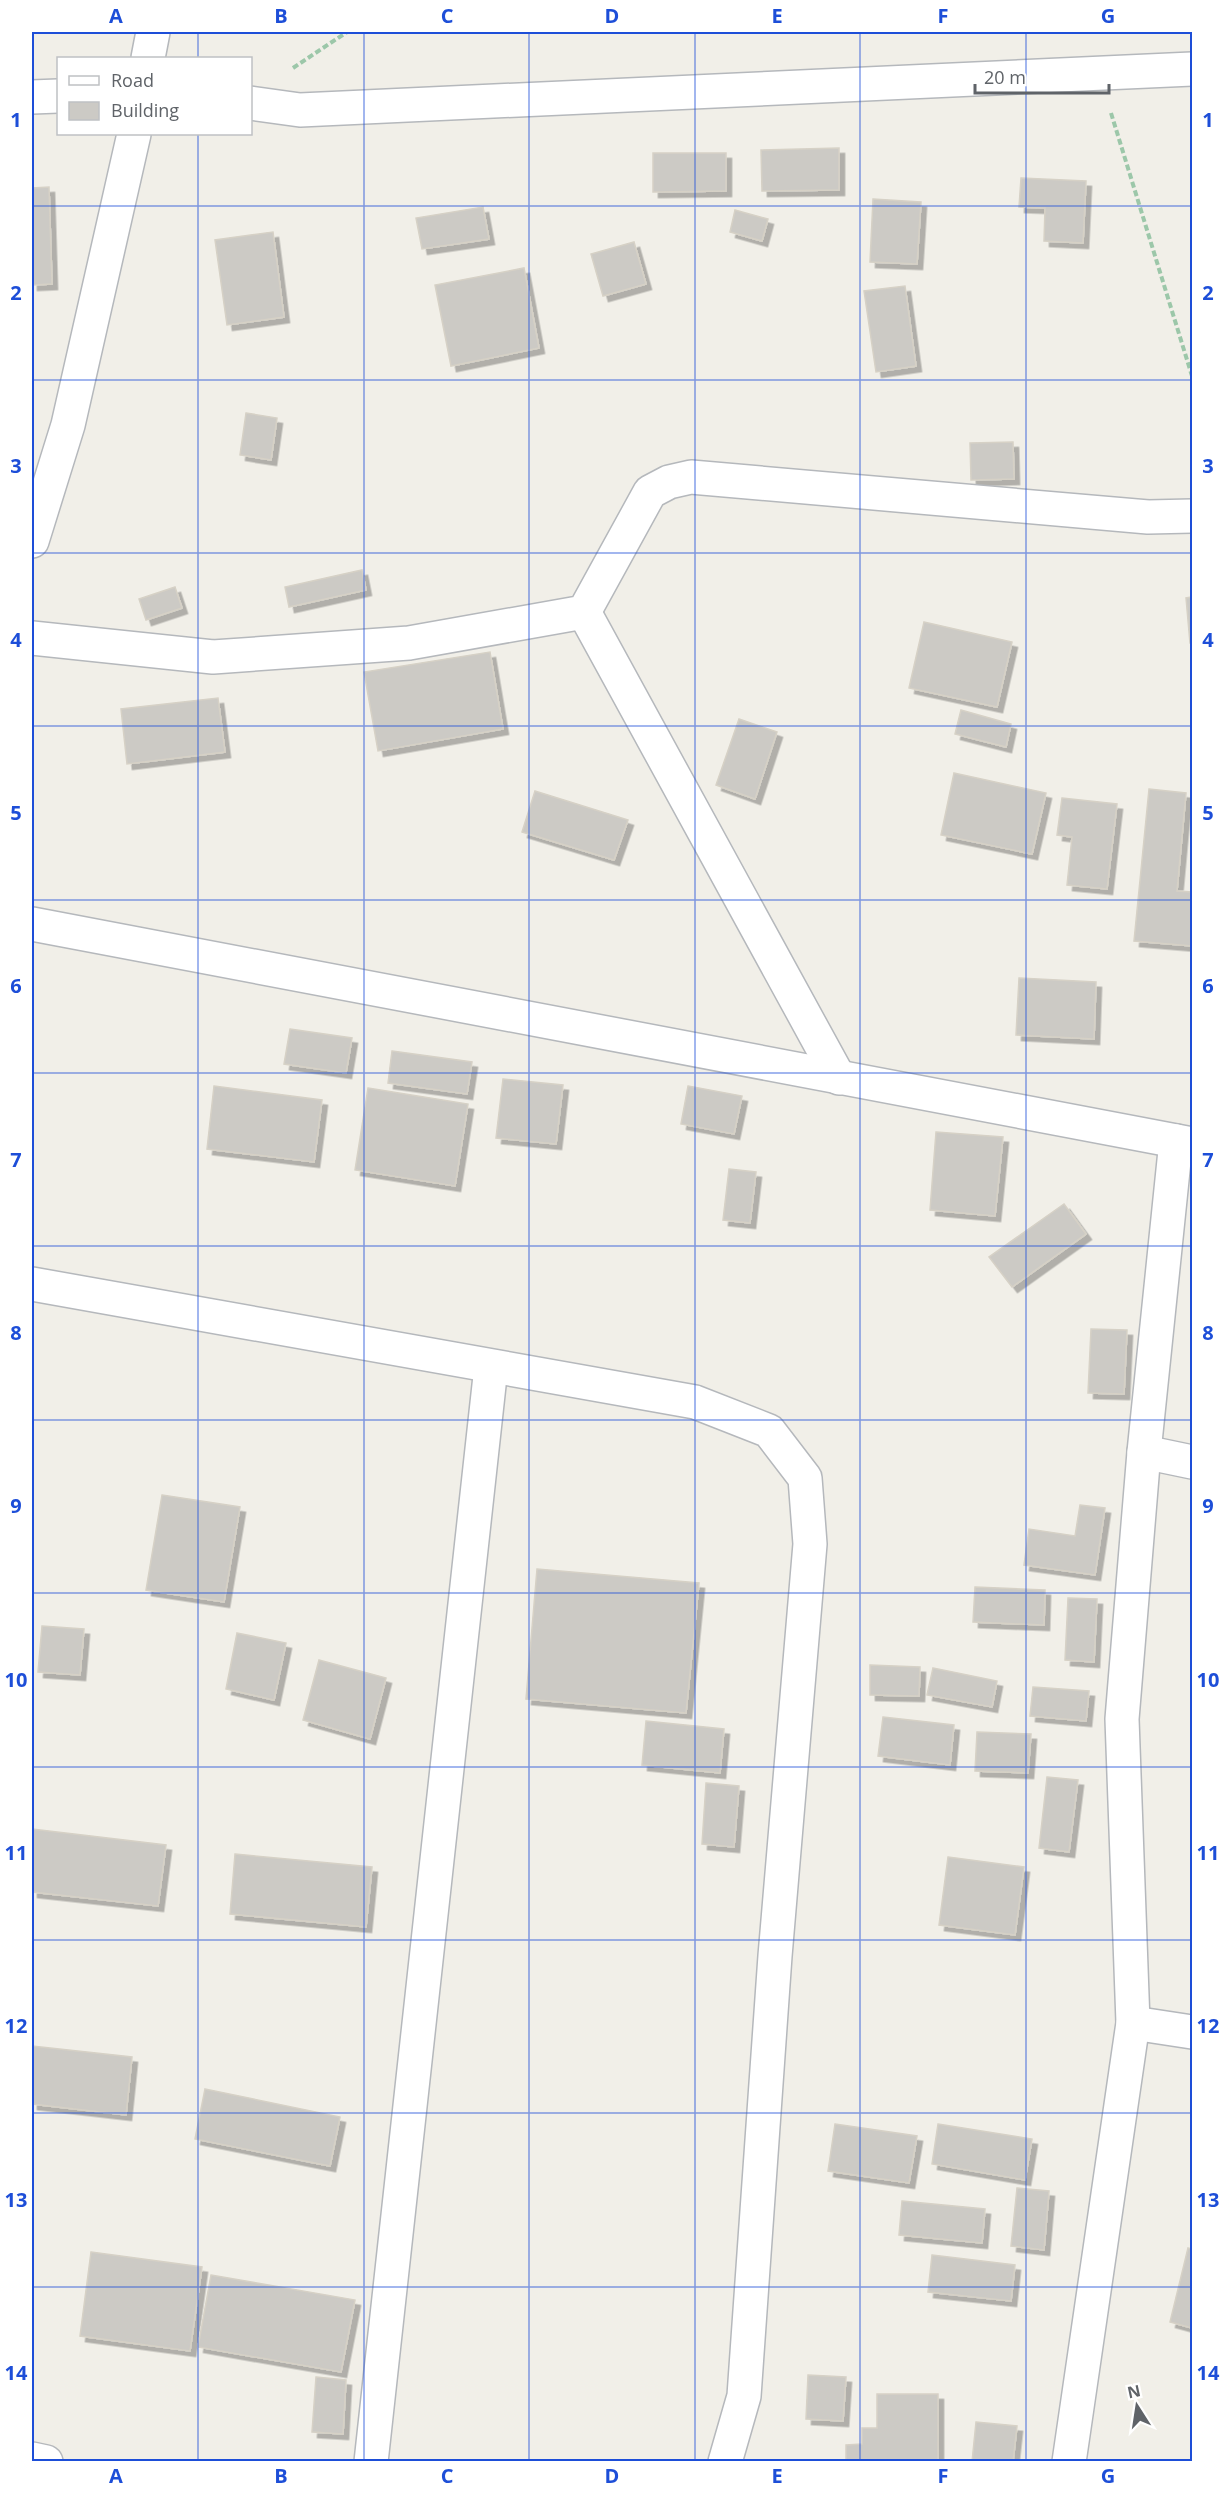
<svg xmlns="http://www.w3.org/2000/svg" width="1224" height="2493" font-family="'Open Sans',sans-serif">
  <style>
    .building { fill: #cccac5; stroke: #d6d1c6; stroke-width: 1.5; filter: url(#shadow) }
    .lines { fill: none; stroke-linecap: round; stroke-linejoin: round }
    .minor-casing { stroke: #b5b8bc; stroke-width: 36 }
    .path { stroke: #9cc7a9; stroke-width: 4; stroke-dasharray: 6 3; stroke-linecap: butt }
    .minor { stroke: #fff; stroke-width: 33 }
    .grid { fill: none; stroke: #1d4ed8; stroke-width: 1.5; stroke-opacity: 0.55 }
    .neatline { fill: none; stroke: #1d4ed8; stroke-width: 2 }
    .grid-label { font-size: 20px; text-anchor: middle; font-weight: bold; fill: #1d4ed8 }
  </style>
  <defs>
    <filter id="shadow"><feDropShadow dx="5.5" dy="5.5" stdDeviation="0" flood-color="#0004"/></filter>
  </defs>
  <rect width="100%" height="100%" fill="#f1efe8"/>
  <!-- building -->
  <g class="building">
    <path d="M839 148V190L762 191 761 150Z"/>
    <path d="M653 153H726V191L653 192Z"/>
    <path d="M1021 178 1086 181 1083 243 1044 241 1045 208 1019 207Z"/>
    <path d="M49 187 52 284 32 285V188Z"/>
    <path d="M873 199 921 202 917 264 870 262Z"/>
    <path d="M483 207 489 239 422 249 416 218Z"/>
    <path d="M735 210 768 219 762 241 730 232Z"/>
    <path d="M273 232 284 317 227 325 215 240Z"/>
    <path d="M634 242 646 284 603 296 591 254Z"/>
    <path d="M524 268 539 348 451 366 435 285Z"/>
    <path d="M905 286 916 366 876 372 864 291Z"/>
    <path d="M246 413 277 418 271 460 240 455Z"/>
    <path d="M1013 442 1014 479 971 480 970 443Z"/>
    <path d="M362 570 366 590 289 607 285 587Z"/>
    <path d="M175 587 182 608 146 620 139 599Z"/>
    <path d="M1192 597V643H1190L1186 598Z"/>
    <path d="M924 622 1012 642 997 707 909 688Z"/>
    <path d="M490 652 503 729 378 751 364 672Z"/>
    <path d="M218 698 225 752 127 764 121 709Z"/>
    <path d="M961 710 1011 724 1006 747 955 734Z"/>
    <path d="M739 719 777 732 755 799 716 785Z"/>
    <path d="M954 773 1046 793 1032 854 941 835Z"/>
    <path d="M1149 789 1186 793 1177 891 1192 892V946L1134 941Z"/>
    <path d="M535 791 628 820 614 860 522 832Z"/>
    <path d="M1062 798 1117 804 1107 889 1067 885 1072 837 1057 835Z"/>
    <path d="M1019 978 1096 982 1094 1039 1016 1035Z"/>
    <path d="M290 1029 352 1038 346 1073 284 1064Z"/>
    <path d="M392 1051 472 1062 467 1094 388 1083Z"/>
    <path d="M503 1079 563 1085 556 1144 496 1138Z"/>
    <path d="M214 1086 322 1100 314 1162 207 1149Z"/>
    <path d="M688 1086 742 1096 734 1134 681 1124Z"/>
    <path d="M368 1088 468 1104 455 1186 355 1170Z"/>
    <path d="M936 1132 1003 1137 995 1216 930 1210Z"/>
    <path d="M729 1169 756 1172 750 1223 723 1220Z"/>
    <path d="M1064 1204 1086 1234 1012 1287 989 1257Z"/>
    <path d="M1091 1329 1127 1330 1124 1394 1088 1393Z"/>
    <path d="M162 1495 240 1507 224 1602 146 1590Z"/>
    <path d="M1080 1505 1105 1508 1095 1575 1024 1565 1029 1529 1075 1536Z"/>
    <path d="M537 1569 699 1583 686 1713 526 1699Z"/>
    <path d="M975 1587 1045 1590 1044 1625 973 1622Z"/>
    <path d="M1068 1598 1097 1599 1094 1662 1065 1660Z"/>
    <path d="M42 1626 84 1629 80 1675 38 1672Z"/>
    <path d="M237 1633 286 1643 274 1700 226 1689Z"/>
    <path d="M319 1660 386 1678 370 1739 303 1720Z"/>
    <path d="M870 1665 920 1667 919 1696 870 1695Z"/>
    <path d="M933 1668 997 1681 992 1707 927 1695Z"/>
    <path d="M1033 1687 1089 1691 1086 1721 1030 1716Z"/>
    <path d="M883 1717 954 1725 950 1765 878 1756Z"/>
    <path d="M646 1721 724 1729 720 1773 642 1765Z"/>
    <path d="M977 1732 1031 1734 1028 1773 975 1771Z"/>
    <path d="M1047 1777 1078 1780 1069 1852 1039 1848Z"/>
    <path d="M706 1783 739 1786 734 1847 702 1844Z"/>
    <path d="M32 1829 166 1845 158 1906 32 1892Z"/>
    <path d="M235 1854 372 1867 366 1927 230 1914Z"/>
    <path d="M948 1857 1024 1867 1015 1935 939 1925Z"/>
    <path d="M32 2046 132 2057 126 2115 32 2104Z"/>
    <path d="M205 2089 340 2117 330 2166 195 2139Z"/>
    <path d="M835 2124 917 2136 909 2183 828 2171Z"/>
    <path d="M938 2124 1032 2139 1025 2180 932 2164Z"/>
    <path d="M1017 2188 1049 2191 1044 2250 1011 2246Z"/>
    <path d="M902 2201 985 2209 982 2243 899 2235Z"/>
    <path d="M1188 2248 1192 2249V2328L1170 2322Z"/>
    <path d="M91 2252 202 2267 190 2351 80 2336Z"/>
    <path d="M932 2255 1015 2265 1011 2301 928 2292Z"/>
    <path d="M211 2275 355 2300 341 2372 198 2347Z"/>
    <path d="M808 2375 846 2377 843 2421 806 2419Z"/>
    <path d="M316 2377 346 2380 343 2434 312 2432Z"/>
    <path d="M877 2394H938V2462H846V2445L862 2444V2428H877Z"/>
    <path d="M976 2422 1017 2426 1013 2462H972Z"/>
  </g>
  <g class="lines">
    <defs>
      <g id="minor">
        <path d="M148 58 153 32"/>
        <path d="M32 97 58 96"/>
        <path d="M250 103 300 110 1192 69"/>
        <path d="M32 541 68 425 134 134"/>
        <path d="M584 612 839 1078"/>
        <path d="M32 638 213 657 409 643 584 612 650 492 669 482 691 477 1148 517 1192 516"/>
        <path d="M32 924 1192 1144"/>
        <path d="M32 1284 695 1402 769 1431 805 1478 810 1544 775 1956 744 2396 725 2462"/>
        <path d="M1144 1452 1192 1462"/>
        <path d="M1133 2023 1192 2032"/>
        <path d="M32 2459 46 2462"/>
        <path d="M371 2462 491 1367"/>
        <path d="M1069 2462 1133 2023 1122 1719 1144 1452 1176 1141"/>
      </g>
    </defs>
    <!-- minor casing -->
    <use href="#minor" class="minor-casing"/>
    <!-- path -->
    <g class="path">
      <path d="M293 68 347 32"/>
      <path d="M1111 113 1192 376"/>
    </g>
    <!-- minor -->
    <use href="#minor" class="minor"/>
  </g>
  <!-- grid -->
  <path class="grid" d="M198 32V58M364 32V2462M529 32V2462M695 32V2462M860 32V2462M1026 32V2462M198 134V2462M32 206H1192M32 380H1192M32 553H1192M32 726H1192M32 900H1192M32 1073H1192M32 1246H1192M32 1420H1192M32 1593H1192M32 1767H1192M32 1940H1192M32 2113H1192M32 2287H1192"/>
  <!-- border -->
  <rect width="1224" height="2493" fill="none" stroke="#ffffff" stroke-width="66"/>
  <!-- legend -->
  <rect x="57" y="57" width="195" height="78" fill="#ffffff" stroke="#bfc1c3" stroke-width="1.5"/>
  <rect x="69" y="76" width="30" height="9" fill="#ffffff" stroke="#bfc1c3" stroke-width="1.5"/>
  <text x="111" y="87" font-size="18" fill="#5f6368">Road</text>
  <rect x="69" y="102" width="30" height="18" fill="#cccac5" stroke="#bfc1c3" stroke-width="1.5"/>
  <text x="111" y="117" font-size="18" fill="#5f6368">Building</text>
  <!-- north arrow -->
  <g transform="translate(1137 2406) rotate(348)" stroke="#ffffff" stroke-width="4.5" paint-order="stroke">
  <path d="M0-4.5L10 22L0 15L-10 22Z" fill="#5f6368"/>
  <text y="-9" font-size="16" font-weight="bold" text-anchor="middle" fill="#5f6368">N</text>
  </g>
  <!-- scale -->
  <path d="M975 84v9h134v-9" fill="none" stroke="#5f6368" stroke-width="3"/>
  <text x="984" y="84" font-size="18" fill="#5f6368" stroke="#ffffff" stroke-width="4.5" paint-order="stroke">20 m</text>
  <rect x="33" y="33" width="1158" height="2427" class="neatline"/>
  <g class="grid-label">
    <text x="116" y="23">A</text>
    <text x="281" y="23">B</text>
    <text x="447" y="23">C</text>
    <text x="612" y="23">D</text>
    <text x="777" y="23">E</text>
    <text x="943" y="23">F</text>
    <text x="1108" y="23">G</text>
    <text x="16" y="127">1</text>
    <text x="1208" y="127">1</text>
    <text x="16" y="300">2</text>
    <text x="1208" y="300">2</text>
    <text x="16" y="473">3</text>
    <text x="1208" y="473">3</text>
    <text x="16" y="647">4</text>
    <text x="1208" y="647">4</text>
    <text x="16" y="820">5</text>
    <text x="1208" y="820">5</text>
    <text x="16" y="993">6</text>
    <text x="1208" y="993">6</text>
    <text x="16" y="1167">7</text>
    <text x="1208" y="1167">7</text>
    <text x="16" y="1340">8</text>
    <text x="1208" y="1340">8</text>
    <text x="16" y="1513">9</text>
    <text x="1208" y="1513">9</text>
    <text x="16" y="1687">10</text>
    <text x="1208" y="1687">10</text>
    <text x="16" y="1860">11</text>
    <text x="1208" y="1860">11</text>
    <text x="16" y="2033">12</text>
    <text x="1208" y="2033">12</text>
    <text x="16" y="2207">13</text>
    <text x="1208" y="2207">13</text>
    <text x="16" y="2380">14</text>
    <text x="1208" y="2380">14</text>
    <text x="116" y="2483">A</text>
    <text x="281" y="2483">B</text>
    <text x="447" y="2483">C</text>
    <text x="612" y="2483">D</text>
    <text x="777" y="2483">E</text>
    <text x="943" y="2483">F</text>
    <text x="1108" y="2483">G</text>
  </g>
</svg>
